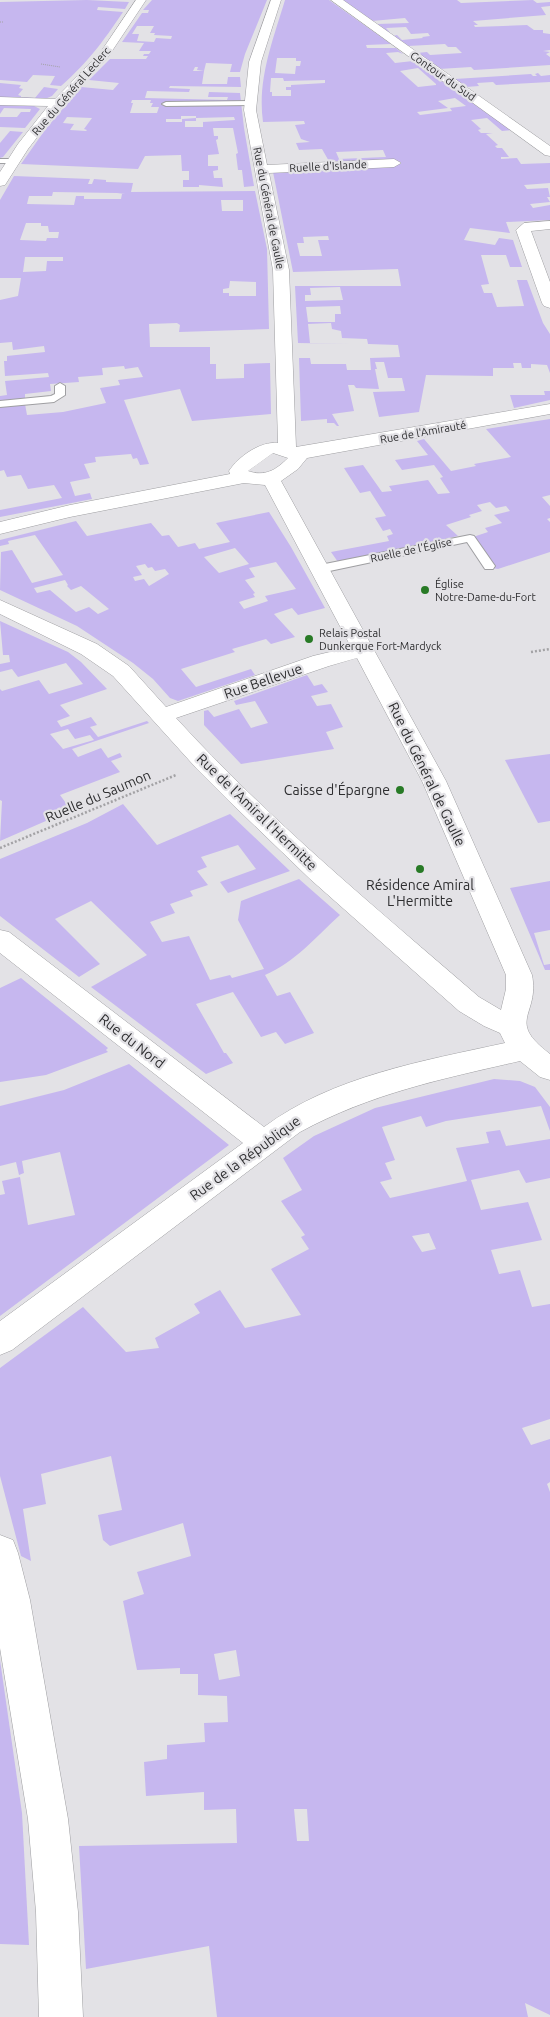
<svg xmlns="http://www.w3.org/2000/svg" width="550" height="2017" font-family="Ubuntu,sans-serif">
  <style>
    .green { fill: #c6b7ef; fill-rule: evenodd }
    .lines { fill: none; stroke-linecap: round; stroke-linejoin: round }
    .service-casing { stroke: #9f9fa2; stroke-width: 2 }
    .minor-casing { stroke: #9f9fa2; stroke-width: 1 }
    .path-far1 { stroke: #a3a2a5; stroke-width: 1; stroke-dasharray: 1 1; stroke-linecap: butt }
    .path { stroke: #a3a2a5; stroke-width: 2.5; stroke-dasharray: 2 2; stroke-linecap: butt }
    .service { fill: #fff; fill-rule: evenodd }
    .minor { fill: #fff; fill-rule: evenodd }
    .poi-dot { fill: #287a26; stroke: #e3e2e6; stroke-width: 2 }
    .labels { text-anchor: middle; stroke-width: 4.5; stroke-linejoin: round; paint-order: stroke }
    .far-street-label { font-size: 11px; fill: #2e2e30; stroke: #e3e2e6 }
    .far-poi-label { font-size: 11px; fill: #2e2e30; stroke: #e3e2e6; text-anchor: start }
    .street-label { font-size: 14px; fill: #2e2e30; stroke: #e3e2e6 }
    .poi-label { font-size: 14px; fill: #2e2e30; stroke: #e3e2e6; text-anchor: end }
  </style>
  <rect width="100%" height="100%" fill="#e3e2e6"/>
  <!-- green -->
  <g class="green">
    <path d="M87 0 129 2 125 9 98 7 97 10 123 12C102 43 89 61 61 86L50 85 55 76 33 75 27 82 0 80V2Z"/>
    <path d="M152 0H267L245 54 240 72H230L232 64 206 63 204 71 197 70 198 67H195L193 71H204L202 84H227L228 77H240L241 87 170 86 169 88 190 89 189 92 147 91 145 98 227 100 228 97H208L209 92 240 93 244 128 254 186 244 187 242 170H238L236 154 238 153 233 128H213L214 136H218V139L216 140 219 154 208 155V166H218V170L213 171 214 178H222L223 187 199 185V187H183V180H189V171H182L181 155 145 156 138 169 21 164 45 130 81 87 113 90 119 83 89 80 110 59H146L148 56H143L144 54H149L151 51H139L144 43 122 42 142 13H148L149 10H143ZM137 26H154L150 33H155L154 35 172 36 171 39 156 38 154 42 137 41 139 34H132ZM132 100H151L150 103H153L151 107H159L157 113H130L133 103H131ZM181 116H196V118L234 117 235 120 203 122V127H185V121H196V118L182 119V122H166V119H181ZM67 117 92 118 84 129 87 130 86 131 70 130 74 124 63 123Z"/>
    <path d="M285 0H329L391 44 366 45 367 48H396L403 54 398 52 386 53 395 63 413 61 480 108H483L512 130 502 131 487 118 471 120 481 129 478 130 481 133H493L486 134 498 145 495 146 497 148H502L509 157H501V159L517 158 521 164 550 163V183L524 185 527 189 548 188 550 197H547L550 202 530 204 533 208 550 205V220L506 222 510 233 470 228 464 240 495 245 499 238 513 240 522 267H510L506 255H481L489 284 481 285 484 293H492L497 307 524 306 517 280H527L543 323 550 334V373L547 365 531 364V368H522L521 363H513L514 368H493V376L426 375 419 412 379 417 373 392 405 391 402 378H388L384 362H375L377 369H375L379 389 356 388 354 385H348L354 411 332 414 339 426H337L334 423H327V419L301 421 299 358H310L311 364H346L347 370H371L370 358 400 357 398 345 368 344 367 339 342 338 341 331 332 329 331 323 308 324 310 343 351 344 298 343 295 286H401L398 269 293 272 273 172 399 165 396 160 330 163 322 149 299 150 296 143 310 142 301 139 295 125 305 124 304 121 263 122C257 80 273 40 285 0ZM277 58H296V61H301L300 66H296L295 74 275 73ZM418 68 436 84V85L418 87 400 71ZM271 78H283L284 81 325 80V83L291 85V87H286V90H291V96H272V92H270ZM455 98 466 106 450 108 452 111 420 115 417 112 448 108 438 101ZM383 150 386 157 339 159 336 152ZM328 236 329 240H318L322 256H300L297 243H304L303 237ZM340 287 343 300 305 301V295H311L310 288ZM340 306 341 314H335V322H308L306 307Z"/>
    <path d="M342 0H457L461 3 533 0 537 3 550 2V6L541 7 546 15 473 21 478 25H474L475 27 527 25 534 30H543V33L550 34V50L543 51 550 52 546 54 550 57V65L474 70 471 67 439 69 417 53 427 52 430 55 462 53 456 47H448L445 44 408 46 377 24 409 23 405 18 372 21ZM406 27 411 34 428 33 430 36 422 37 423 38 402 40 397 35 393 36 386 28Z"/>
    <path d="M538 73 541 76 550 75V82L496 85 493 82 477 83 479 86 466 87 455 79 531 74 533 76H537L535 74Z"/>
    <path d="M0 83 21 85 19 88 23 89 18 95 21 96V97L35 98 44 87 58 89 52 96 45 99 0 97Z"/>
    <path d="M0 105 34 106 40 109 25 128 0 127V117H17L21 112H30L31 109 4 108 0 114Z"/>
    <path d="M10 131 23 132 3 157 0 158V143Z"/>
    <path d="M14 176 90 179 88 184H92L94 179 106 180V182L133 183 131 192 255 191 267 249 269 329 179 332 180 325 177 323 149 324 150 347H210V364H216V379L244 378V364L270 363 271 414 192 421 180 389 124 400 149 464 140 465 137 458 133 459 131 454 95 457 96 462 84 464 90 478 70 482 75 496 90 493 92 499 0 517V510L62 498 54 485 28 489 21 475 7 477 4 470 0 471V406L25 404 27 415 63 412 106 403 100 388 120 385 118 380 143 377 138 367 125 369 124 366 102 368 103 375 78 377 79 382 50 384 51 391 25 394V399L0 401V396L7 395 5 381 49 377 48 373 5 376 4 361H7V356L45 352 44 346 13 350 12 342 0 343V300L18 296 21 278H0V200ZM53 192 117 193 125 194H122L121 199H84V196H76L74 205 27 204 29 196H52ZM221 200H243V211H222ZM26 223H41V226H48L49 232H59L58 238H47L46 241 20 240ZM25 257H63V261H47L46 271 23 272ZM230 281 256 282V296H229V293H223V289L229 288Z"/>
    <path d="M544 391H550V400L514 408 510 395H545Z"/>
    <path d="M550 419V495L542 497 550 506V518L547 519 550 522V552L498 569 492 568 473 537 488 532 485 528 502 523 494 515 510 511 506 506 496 508 490 502 477 505 482 511 469 515 471 517 446 525 458 536 338 562 331 552 389 541 387 536 393 534 390 529 383 531 375 518 386 516 370 491 360 493 344 468 363 465 382 492 392 491 389 486 428 480 438 494 450 493 440 478 443 477 434 465 402 470 395 460 428 455 417 441 424 439 451 471 476 466 474 464 511 457 486 429Z"/>
    <path d="M269 512 291 547 325 608 298 615 292 608 274 614 295 637 271 644 266 639 232 649 235 652 181 669 196 687 251 669 255 675 178 701 170 698 153 679 133 663 77 626 0 590 1 552 12 550 32 583 63 575 35 535 8 541 9 544 0 546V540L76 521 87 536 151 523 162 536 169 535 178 547 195 543 199 549 230 542 216 523ZM235 548 249 564 219 573 204 557ZM276 562 296 589 265 596 268 601 244 609 239 602 255 597 253 594 255 593 245 580 255 577 249 568ZM145 564 148 568 152 567 155 571 165 569 169 574 149 586 144 579 135 581 133 577 142 575 136 566ZM65 580 68 585 67 586 71 590 81 586 109 609 98 614 89 607 76 612 50 590 37 593 34 588Z"/>
    <path d="M0 621 68 652 81 662 107 689 60 705 70 716 57 721 61 727 91 717 97 725 90 727 98 737 147 721 149 723 72 749 78 757 101 748 108 758 120 753 122 757 111 761 120 772 60 795 71 810 0 841 2 801 0 800V689L2 691 39 680 49 694 83 684 66 663 18 677 12 669 0 672V664L10 662 9 655H3ZM68 729 75 739 90 735 94 740 63 749 50 734Z"/>
    <path d="M307 675 314 686 322 684 328 692 311 696 317 706 331 704 343 727 326 732 334 749 241 764 204 725V711L208 710 214 717 239 709 251 728 268 723 255 701 236 705 234 701Z"/>
    <path d="M550 754V821L538 823 505 760Z"/>
    <path d="M123 804 157 845 230 814 290 871 228 893 220 882 256 869 238 845 201 857 207 867 197 871 208 885 190 891 193 896 170 904 175 913 150 922 162 942 189 936 210 980 230 975 232 978 264 969 238 920 241 901 299 879 340 915C317 936 294 963 265 975L277 996 290 992 314 1033 285 1044 276 1032 261 1037 233 992 196 1004 224 1053H226L233 1063 206 1074 91 987 147 955 91 901 55 919 100 964 79 977 0 916V859L87 823Z"/>
    <path d="M550 881V930L534 933 544 965 550 964V970H545L510 888Z"/>
    <path d="M21 978 108 1048 106 1050 108 1052 46 1075 0 1082V988Z"/>
    <path d="M129 1064 229 1145 0 1316V1195L5 1194 2 1181 20 1177 28 1225 75 1215 60 1152 22 1161 24 1173 19 1175 16 1162 0 1166V1106L64 1090Z"/>
    <path d="M494 1079 520 1081 535 1087 550 1107V1131L541 1106 446 1121 426 1127 421 1116 382 1127 395 1160 385 1163 392 1179 380 1182 390 1198 467 1181 456 1148 489 1143 486 1132 500 1130 506 1146 550 1139V1178L526 1183 519 1170 471 1180 481 1210 528 1202 542 1240 491 1250 499 1274 520 1270 532 1307 550 1304V1419L522 1428 531 1445 550 1439V1482L547 1484 550 1492V2015L525 2003 528 2017H217L209 1946 86 1969 79 1846 237 1843 236 1809 204 1810V1792L146 1796 144 1762 167 1759V1745L205 1742 204 1723 228 1722 227 1696 198 1695V1674H180V1668L137 1670 123 1601 144 1594 137 1572 191 1556 183 1523 110 1546 103 1540 98 1515 122 1510 111 1456 41 1474 46 1504 23 1509 31 1561 21 1556 0 1476V1368L83 1307 126 1352 159 1348 155 1338 200 1313 194 1304 220 1290 245 1328 301 1315 271 1269 309 1249 301 1237 305 1235 281 1201 302 1190 283 1158 314 1136 375 1108ZM429 1233 436 1249 422 1252 412 1236ZM236 1650 240 1676 219 1680 214 1654ZM294 1809H307L309 1841H297Z"/>
    <path d="M0 1660 22 1813 29 1945 0 1944Z"/>
  </g>
  <g class="lines">
    <defs>
      <g id="service">
        <path d="M250 101H253V105L166 106 162 104 166 102Z"/>
        <path d="M0 159H13L17 161 13 163H0Z"/>
        <path d="M60 383 65 386V395L54 402 0 407V401L51 396 55 394V386Z"/>
        <path d="M470 535 474 536 495 566 493 569H485L467 542 320 573 314 569 320 565Z"/>
      </g>
      <g id="minor">
        <path d="M136 0H146L108 57 56 113 28 149 5 185 0 186V172L18 144 48 106 0 105V97L55 99 100 53Z"/>
        <path d="M271 0H281L261 62 256 110 267 165 394 159 401 163 394 167 269 173 289 270 296 447 550 404V414L307 458 298 469 281 481 446 781 532 975C540 1016 505 1020 550 1054V1080L540 1077 520 1061C442 1079 372 1093 300 1132L12 1350 0 1355V1321L243 1143 0 953V930L9 932 264 1127C333 1076 423 1061 505 1043L500 1033 484 1026 459 1011 310 879 229 801 197 769 113 676 81 654 0 614V600L97 644 129 666 166 707 313 656 351 647 265 485 244 483 70 517 0 534V522L70 505 230 474 229 471C238 457 260 441 278 443L273 270 244 110 249 62ZM273 453 288 458C276 470 265 477 248 471ZM357 658 422 781 506 975V989L501 1010 479 997C375 907 269 820 176 718L329 666Z"/>
        <path d="M331 0H343L550 146V156L545 155Z"/>
        <path d="M550 221V229L531 231 550 282V308L544 306 542 303 516 230 524 223Z"/>
        <path d="M0 1535 13 1540 18 1553 30 1600 68 1819 78 1912 83 2017H39L36 1912 28 1819 0 1648Z"/>
      </g>
    </defs>
    <!-- service casing -->
    <use href="#service" class="service-casing"/>
    <!-- minor casing -->
    <use href="#minor" class="minor-casing"/>
    <!-- path-far1 -->
    <g class="path-far1">
      <path d="M0 22H3"/>
      <path d="M41 64 60 67"/>
    </g>
    <!-- path -->
    <g class="path">
      <path d="M531 652 550 649"/>
      <path d="M0 848 176 775"/>
    </g>
    <!-- service -->
    <use href="#service" class="service"/>
    <!-- minor -->
    <use href="#minor" class="minor"/>
  </g>
  <!-- markers -->
  <g class="poi-dot">
    <circle cx="425" cy="590" r="5"/>
    <circle cx="309" cy="639" r="5"/>
    <circle cx="400" cy="790" r="5"/>
    <circle cx="420" cy="869" r="5"/>
  </g>
  <g class="labels">
    <!-- far-street labels -->
    <g class="far-street-label">
      <text transform="translate(443 76) rotate(35)" y="4">Contour du Sud</text>
      <text transform="translate(71 91) rotate(-49)" y="4">Rue du Général Leclerc</text>
      <text transform="translate(328 166) rotate(-3)" y="4">Ruelle d'Islande</text>
      <text transform="translate(269 208) rotate(79)" y="4">Rue du Général de Gaulle</text>
      <text transform="translate(423 432) rotate(-10)" y="4">Rue de l'Amirauté</text>
      <text transform="translate(411 550) rotate(-12)" y="4">Ruelle de l'Église</text>
    </g>
    <!-- far-poi labels -->
    <g class="far-poi-label">
      <text x="435" y="588">Église<tspan x="435" dy="13">Notre-Dame-du-Fort</tspan></text>
      <text x="319" y="637">Relais Postal<tspan x="319" dy="13">Dunkerque Fort-Mardyck</tspan></text>
    </g>
    <!-- street labels -->
    <g class="street-label">
      <text transform="translate(263 681) rotate(-19)" y="5">Rue Bellevue</text>
      <text transform="translate(427 774) rotate(64)" y="5">Rue du Général de Gaulle</text>
      <text transform="translate(98 796) rotate(-23)" y="5">Ruelle du Saumon</text>
      <text transform="translate(257 812) rotate(44)" y="5">Rue de l'Amiral l'Hermitte</text>
      <text transform="translate(132 1041) rotate(38)" y="5">Rue du Nord</text>
      <text transform="translate(245 1158) rotate(-36)" y="5">Rue de la République</text>
    </g>
    <!-- poi labels -->
    <g class="poi-label">
      <text x="390" y="795">Caisse d'Épargne</text>
      <text x="420" y="890" text-anchor="middle">Résidence Amiral<tspan x="420" dy="16">L'Hermitte</tspan></text>
    </g>
  </g>
</svg>
